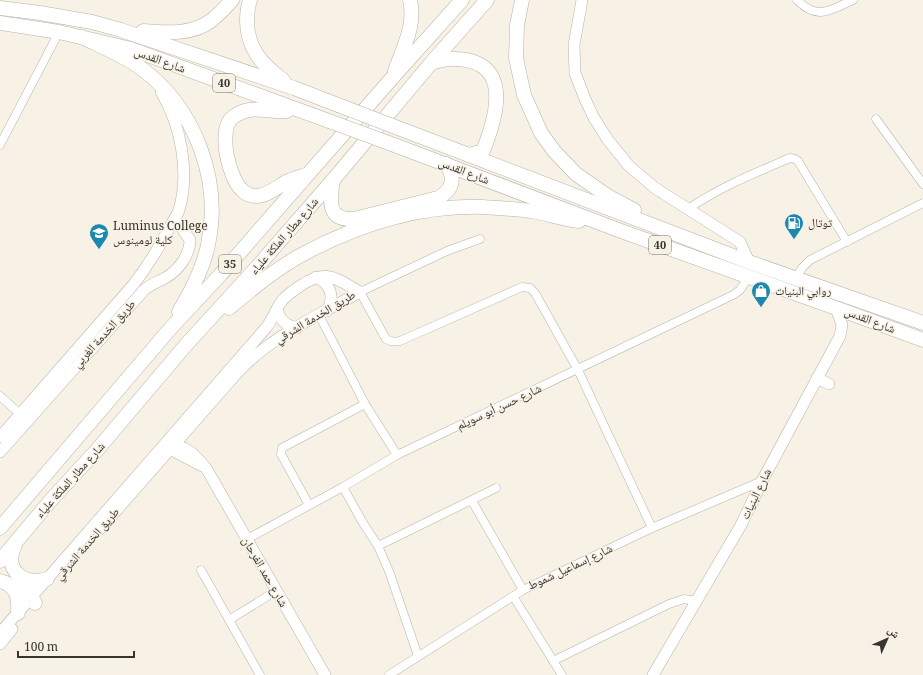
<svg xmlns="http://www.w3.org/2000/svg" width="923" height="675" font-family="Georgia,'Noto Naskh Arabic',serif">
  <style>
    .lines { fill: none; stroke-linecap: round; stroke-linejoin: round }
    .street-casing { stroke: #b8b2a7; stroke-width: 9 }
    .secondary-casing { stroke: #b8b2a7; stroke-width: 12 }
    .highway-casing { stroke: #b8b2a7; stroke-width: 15 }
    .street { stroke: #fff; stroke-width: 8 }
    .secondary { stroke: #fff; stroke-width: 11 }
    .highway { stroke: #fff; stroke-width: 14 }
    .highway-bridge-casing { stroke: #b8b2a7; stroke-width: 15; stroke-linecap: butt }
    .highway-bridge { stroke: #fff; stroke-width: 14 }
    .labels { text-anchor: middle; stroke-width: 3; stroke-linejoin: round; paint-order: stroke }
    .shield { fill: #f8f1e6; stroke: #726d67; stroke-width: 1 }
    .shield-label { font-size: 11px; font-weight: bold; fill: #383531 }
    .street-label { font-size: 12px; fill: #383531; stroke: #f8f1e6 }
    .poi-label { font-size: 12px; fill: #383531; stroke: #f8f1e6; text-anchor: start }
  </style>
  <rect width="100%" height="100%" fill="#f8f1e6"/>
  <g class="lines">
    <defs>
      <g id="street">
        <path d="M797 0C818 21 830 10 853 0"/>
        <path d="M876 119 923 184"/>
        <path d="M0 145 59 32"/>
        <path d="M688 209C720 187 755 173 790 158L795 159 798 161 847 242"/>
        <path d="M480 239 447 251 360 292 386 339C391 342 394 342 400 341L522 287 530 288 535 293 578 370 652 528"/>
        <path d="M796 278 802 268 810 260 923 203"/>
        <path d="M319 315 365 404 397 455"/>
        <path d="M0 396 20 414"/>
        <path d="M343 487 363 523 378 546 496 488"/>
        <path d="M472 501 523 590"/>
        <path d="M309 505 281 454 282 448 365 404"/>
        <path d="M247 539 343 487 397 455 733 295 740 290 749 276"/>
        <path d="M378 546 389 571 418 656"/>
        <path d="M201 570 260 675"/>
        <path d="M513 596 562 675"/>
        <path d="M229 620 276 591"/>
        <path d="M553 661 669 604 684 599 696 601"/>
        <path d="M389 675 523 590 652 528 762 481"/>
      </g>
      <g id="secondary">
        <path d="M582 0 574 45 575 73 585 99 594 118 608 140 629 166 655 188 740 242 749 262"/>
        <path d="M316 277C331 284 335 297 327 311"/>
        <path d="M277 309C280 320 285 325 297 328"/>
        <path d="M817 378 829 384"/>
        <path d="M0 437 133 285C149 265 160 245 172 223 174 219 178 214 179 210 190 172 181 125 161 92"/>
        <path d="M168 445C187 445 195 455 206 468L325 675"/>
        <path d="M164 446 202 466"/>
        <path d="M0 452 144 290C151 284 158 282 165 278 178 271 190 255 190 240L180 225 173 222"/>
        <path d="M100 529 237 373C270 337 317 316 360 292"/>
        <path d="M0 633 265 329C272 321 275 311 281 302 286 295 293 291 300 286 327 268 335 278 360 292"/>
        <path d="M0 644 12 629"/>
        <path d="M653 675 741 525 762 481 840 336 842 325 836 308"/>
      </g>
      <g id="highway">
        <path d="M250 0C248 6 247 14 247 21 247 48 262 65 283 80"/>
        <path d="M522 0 517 25 516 58 524 95 541 133 554 151 576 174 609 197 634 210"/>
        <path d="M0 8 40 13 92 22 121 30 294 88 338 105"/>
        <path d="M0 23 59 32 131 49 329 121"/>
        <path d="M143 31C166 33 193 35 212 20 219 14 226 7 232 0"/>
        <path d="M82 37C102 47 123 55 141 68 195 108 222 180 208 245 203 269 191 291 179 312"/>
        <path d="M432 62C440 61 448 58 456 59 513 61 497 116 483 151L469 155"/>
        <path d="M395 71C403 48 416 25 410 0"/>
        <path d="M287 111C267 113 252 103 233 117 217 129 229 179 242 190 246 194 251 196 256 196 267 196 277 187 286 182 293 179 300 177 306 175"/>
        <path d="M406 131 749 262 923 323"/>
        <path d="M397 146 621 231 836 308 923 340"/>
        <path d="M333 180C330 199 326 221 354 219L438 198C453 190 456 178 446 164"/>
        <path d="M229 308C253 288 278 267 305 253 360 224 421 205 483 207 499 208 516 209 532 211 548 214 563 219 579 221"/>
        <path d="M0 528 169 330 221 274 393 77 462 0"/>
        <path d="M15 545C3 569 23 587 47 579"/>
        <path d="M0 561 51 500 97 450 185 346 258 266 333 180 432 62 487 0"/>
        <path d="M18 575 35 603"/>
        <path d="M0 581C17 585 19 598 18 613"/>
      </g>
    </defs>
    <!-- street casing -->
    <use href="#street" class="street-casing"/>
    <!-- secondary casing -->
    <use href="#secondary" class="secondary-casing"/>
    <!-- highway casing -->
    <use href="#highway" class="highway-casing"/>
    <!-- street -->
    <use href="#street" class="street"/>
    <!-- secondary -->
    <use href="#secondary" class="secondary"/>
    <!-- highway -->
    <use href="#highway" class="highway"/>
    <defs>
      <g id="highway-bridge">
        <path d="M338 105 406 131"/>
        <path d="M329 121 397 146"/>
      </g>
    </defs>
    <!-- highway-bridge casing -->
    <use href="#highway-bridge" class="highway-bridge-casing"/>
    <!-- highway-bridge -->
    <use href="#highway-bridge" class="highway-bridge"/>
  </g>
  <!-- icons -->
  <defs>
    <symbol id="fuel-pin" viewBox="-11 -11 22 30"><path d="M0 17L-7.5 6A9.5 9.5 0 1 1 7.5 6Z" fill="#1d88af" stroke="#f8f1e6"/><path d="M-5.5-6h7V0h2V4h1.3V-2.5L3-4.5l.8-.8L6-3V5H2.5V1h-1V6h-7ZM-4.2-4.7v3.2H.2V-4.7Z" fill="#fff"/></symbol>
    <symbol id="university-pin" viewBox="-11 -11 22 30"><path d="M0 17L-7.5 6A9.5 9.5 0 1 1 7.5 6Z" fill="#1d88af" stroke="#f8f1e6"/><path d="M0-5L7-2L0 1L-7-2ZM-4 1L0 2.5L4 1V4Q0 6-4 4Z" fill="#fff"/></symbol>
    <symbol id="shop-pin" viewBox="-11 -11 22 30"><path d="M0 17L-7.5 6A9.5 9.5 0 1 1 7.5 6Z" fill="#1d88af" stroke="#f8f1e6"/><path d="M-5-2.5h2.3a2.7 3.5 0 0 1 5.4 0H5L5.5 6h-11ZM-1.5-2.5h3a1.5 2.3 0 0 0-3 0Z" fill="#fff"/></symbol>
  </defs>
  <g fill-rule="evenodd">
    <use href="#fuel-pin" x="783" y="212" width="22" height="30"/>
    <use href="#university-pin" x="88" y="222" width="22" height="30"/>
    <use href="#shop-pin" x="750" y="280" width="22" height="30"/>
  </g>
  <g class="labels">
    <!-- shield labels -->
    <g class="shield">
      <rect x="213" y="74" width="22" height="18" rx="3"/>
      <rect x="649" y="236" width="22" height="18" rx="3"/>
      <rect x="219" y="255" width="22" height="18" rx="3"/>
    </g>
    <g class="shield-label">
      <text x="224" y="87">40</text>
      <text x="660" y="249">40</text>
      <text x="230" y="268">35</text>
    </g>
    <!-- street labels -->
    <g class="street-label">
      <text transform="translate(160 60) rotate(20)" y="4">شارع القدس</text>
      <text transform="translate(464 171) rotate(21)" y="4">شارع القدس</text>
      <text transform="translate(284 236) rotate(-49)" y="4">شارع مطار الملكة علياء</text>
      <text transform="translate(315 317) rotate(-31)" y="4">طريق الخدمة الشرقي</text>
      <text transform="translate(870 320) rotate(21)" y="4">شارع القدس</text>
      <text transform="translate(104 334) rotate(-48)" y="4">طريق الخدمة الغربي</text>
      <text transform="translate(499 407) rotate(-25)" y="4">شارع حسن أبو سويلم</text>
      <text transform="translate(70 480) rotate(-48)" y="4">شارع مطار الملكة علياء</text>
      <text transform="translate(756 494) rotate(-64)" y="4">شارع البنيات</text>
      <text transform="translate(87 544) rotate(-49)" y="4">طريق الخدمة الشرقي</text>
      <text transform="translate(570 567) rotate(-25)" y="4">شارع إسماعيل شموط</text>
      <text transform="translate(265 572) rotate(60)" y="4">شارع حمد الفرحان</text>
    </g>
    <!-- poi labels -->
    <g class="poi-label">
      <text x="808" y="227">توتال</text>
      <text x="113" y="230">Luminus College<tspan x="113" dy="14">كلية لومينوس</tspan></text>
      <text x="775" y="295">روابي البنيات</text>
    </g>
  </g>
  <!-- north arrow -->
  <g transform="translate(887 639) rotate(45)" stroke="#f8f1e6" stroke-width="3" paint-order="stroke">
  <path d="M0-3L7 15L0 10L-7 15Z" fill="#383531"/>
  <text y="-6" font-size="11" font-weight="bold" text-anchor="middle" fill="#383531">ش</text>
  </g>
  <!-- scale -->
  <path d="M18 651v6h116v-6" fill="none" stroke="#383531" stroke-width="2"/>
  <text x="24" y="651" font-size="12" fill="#383531" stroke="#f8f1e6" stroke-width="3" paint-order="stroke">100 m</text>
</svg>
